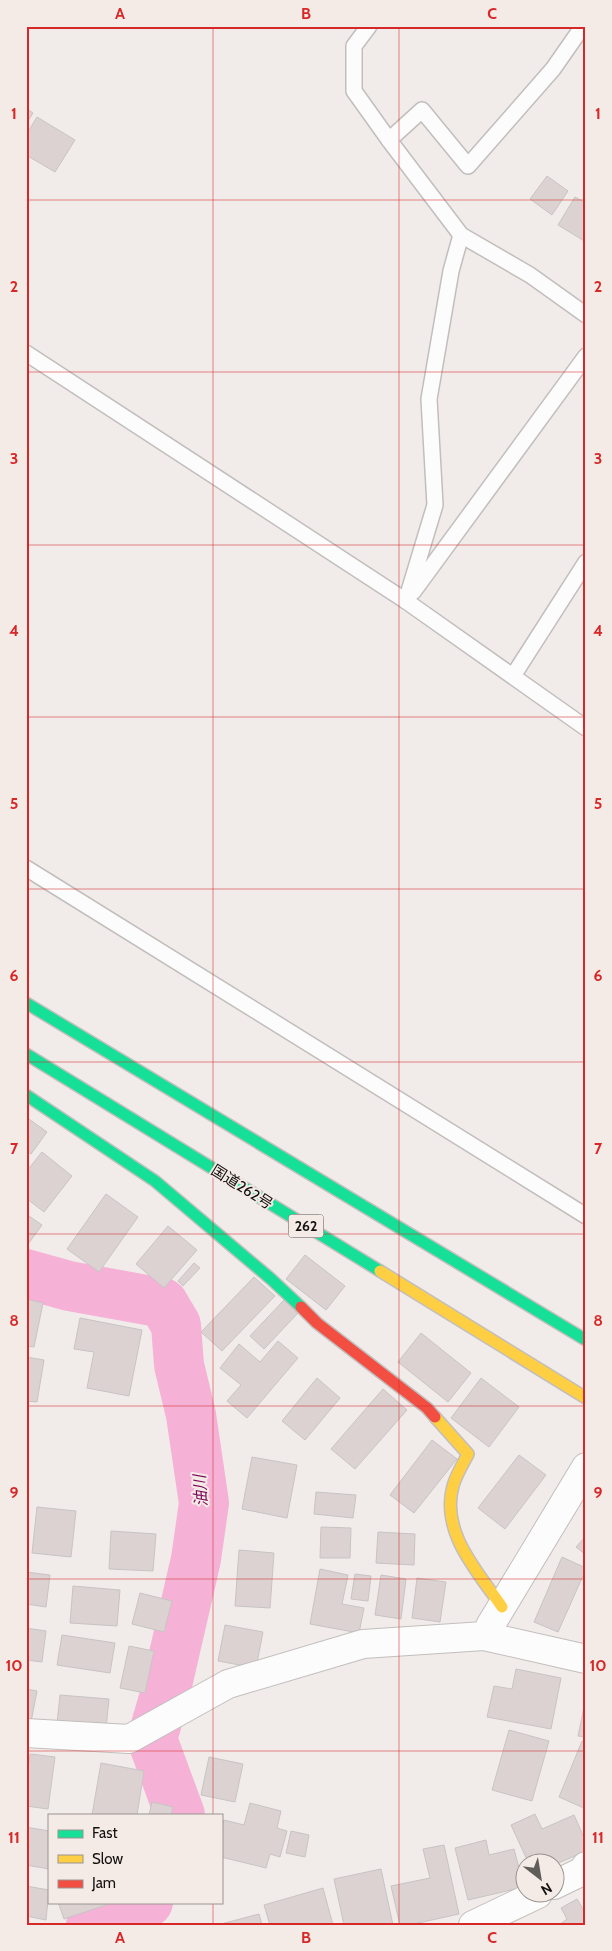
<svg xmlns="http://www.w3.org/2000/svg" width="612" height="1951" font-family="Cabin,'Noto Sans JP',sans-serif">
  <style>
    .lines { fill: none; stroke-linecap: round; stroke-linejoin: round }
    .river { stroke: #f6b2d6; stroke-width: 50 }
    .building { fill: #dcd2d2; stroke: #c8c4c4 }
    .lane-casing { stroke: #c2bebd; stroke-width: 18 }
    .street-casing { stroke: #c2bebd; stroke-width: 30 }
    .fast-casing { stroke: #c2bebd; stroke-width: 14 }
    .slow-casing { stroke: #c2bebd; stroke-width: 14 }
    .jam-casing { stroke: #c2bebd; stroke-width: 14 }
    .lane { stroke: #fdfcfc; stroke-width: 15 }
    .street { stroke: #fdfcfc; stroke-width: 28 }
    .fast { stroke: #16e098; stroke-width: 11 }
    .slow { stroke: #ffcf43; stroke-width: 11 }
    .jam { stroke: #f24e42; stroke-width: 11 }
    .grid { fill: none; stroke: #d62828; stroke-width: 1; stroke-opacity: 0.55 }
    .labels { text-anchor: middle; stroke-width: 4; stroke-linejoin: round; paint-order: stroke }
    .shield { fill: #f4ebe7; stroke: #56524f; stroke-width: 1 }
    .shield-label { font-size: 14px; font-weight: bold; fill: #13100e }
    .street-label { font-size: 15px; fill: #13100e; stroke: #f4ebe7 }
    .water-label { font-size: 16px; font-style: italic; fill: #7a0656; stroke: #f4ebe7 }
    .neatline { fill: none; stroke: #d62828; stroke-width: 2 }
    .grid-label { font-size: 16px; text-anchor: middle; font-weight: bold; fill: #d62828 }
  </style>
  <rect width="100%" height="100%" fill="#f1ecea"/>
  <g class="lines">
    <!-- river -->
    <g class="river">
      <path d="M26 1274 69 1286 163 1303 176 1325 179 1365 191 1415 204 1503 196 1559 164 1698 152 1739 180 1815"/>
      <path d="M91 1925 126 1917 148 1902"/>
    </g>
  </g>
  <!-- building -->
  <g class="building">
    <path d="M26 108 33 113 26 124Z"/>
    <path d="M37 117 75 140 55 172 26 155V135Z"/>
    <path d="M547 176 568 191 552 215 530 199Z"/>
    <path d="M575 197 586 203V242L558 225Z"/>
    <path d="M26 1117 47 1132 31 1154 26 1151Z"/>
    <path d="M42 1152 72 1176 44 1212 26 1198V1172Z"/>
    <path d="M106 1194 138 1217 99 1272 67 1249Z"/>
    <path d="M26 1214 42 1225 26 1247Z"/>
    <path d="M168 1226 197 1250 164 1288 136 1264Z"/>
    <path d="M305 1255 345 1286 326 1310 286 1279Z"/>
    <path d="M194 1263 200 1268 183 1286 178 1281Z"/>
    <path d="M254 1277 275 1296 222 1351 201 1332Z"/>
    <path d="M26 1299 43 1303 34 1347 26 1346Z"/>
    <path d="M284 1300 298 1313 264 1349 250 1336Z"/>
    <path d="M80 1318 142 1330 129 1396 87 1388 94 1352 74 1349Z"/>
    <path d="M421 1333 471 1373 448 1402 398 1362Z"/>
    <path d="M278 1341 298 1358 247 1418 227 1401 241 1385 220 1368 239 1344 260 1362Z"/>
    <path d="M26 1357 44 1360 37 1402 26 1401Z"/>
    <path d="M317 1378 340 1398 305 1440 282 1421Z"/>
    <path d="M481 1378 519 1407 489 1447 451 1418Z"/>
    <path d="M383 1389 407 1410 355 1469 331 1449Z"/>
    <path d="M432 1440 457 1459 414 1513 390 1495Z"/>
    <path d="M519 1455 546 1475 505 1529 478 1508Z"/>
    <path d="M252 1457 297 1465 287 1518 242 1509Z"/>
    <path d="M316 1492 356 1495 353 1518 314 1514Z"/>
    <path d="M37 1507 76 1511 71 1557 32 1553Z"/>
    <path d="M321 1527 351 1528 350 1558H320Z"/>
    <path d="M111 1531 156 1534 153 1571 109 1569Z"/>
    <path d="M378 1532 415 1534 414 1565 376 1563Z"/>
    <path d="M586 1536V1555L576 1547Z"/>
    <path d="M239 1550 274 1553 270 1608 235 1606Z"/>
    <path d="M562 1557 586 1568V1569L558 1632 534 1622Z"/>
    <path d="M320 1569 348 1575 342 1604 364 1608 359 1633 310 1624Z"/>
    <path d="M26 1572 50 1575 46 1607 26 1604Z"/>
    <path d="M355 1574 371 1576 368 1601 351 1599Z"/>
    <path d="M381 1575 406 1579 401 1619 375 1615Z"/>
    <path d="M417 1578 446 1582 440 1622 412 1618Z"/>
    <path d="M73 1586 120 1590 117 1626 70 1623Z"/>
    <path d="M140 1593 172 1601 164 1632 132 1624Z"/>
    <path d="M225 1625 263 1632 256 1668 218 1661Z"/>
    <path d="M26 1628 46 1631 42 1662 26 1660Z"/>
    <path d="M62 1635 115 1643 110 1673 57 1665Z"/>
    <path d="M129 1646 154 1651 145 1693 120 1688Z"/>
    <path d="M516 1669 561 1678 551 1729 487 1717 494 1686 512 1689Z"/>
    <path d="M26 1689 37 1691 31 1722 26 1721Z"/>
    <path d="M60 1695 109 1699 106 1728 57 1724Z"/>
    <path d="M586 1698V1737L578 1736Z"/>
    <path d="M509 1730 549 1741 532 1801 492 1790Z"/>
    <path d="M582 1741 586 1743V1809L559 1797Z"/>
    <path d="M30 1754 55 1757 48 1809 26 1806V1786Z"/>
    <path d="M209 1757 243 1764 235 1802 201 1795Z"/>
    <path d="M101 1763 144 1771 137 1815H92Z"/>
    <path d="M152 1802 173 1807 171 1815H149Z"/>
    <path d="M250 1803 281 1811 277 1828 287 1831 280 1857 270 1854 266 1868 221 1857V1832L224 1820 244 1825Z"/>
    <path d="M535 1814 542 1829 574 1815 586 1842V1851L554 1865V1864H529L511 1825Z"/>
    <path d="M26 1827 49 1831V1869L26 1865Z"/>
    <path d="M291 1831 309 1835 305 1857 286 1853Z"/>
    <path d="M486 1840 489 1855 514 1849 524 1887 468 1900 455 1848Z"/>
    <path d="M444 1845 459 1914 409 1925H400L391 1886 430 1878 423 1849Z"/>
    <path d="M381 1869 393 1925H344L334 1879Z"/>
    <path d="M26 1886 49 1890 46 1920 26 1916Z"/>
    <path d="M323 1888 333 1925H270L264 1905Z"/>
    <path d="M577 1899 586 1914V1925H559L567 1919 561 1908Z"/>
    <path d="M58 1902H112V1903L64 1919Z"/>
    <path d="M259 1914 262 1925H217Z"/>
  </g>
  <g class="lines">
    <defs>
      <g id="lane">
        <path d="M369 26 354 46V91L389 140 461 235 530 275 586 315"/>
        <path d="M389 140 422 110 468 166 553 69 583 26"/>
        <path d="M26 353 406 601 586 728"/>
        <path d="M413 592 586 356"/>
        <path d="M406 601 435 505 429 399 451 271 461 235"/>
        <path d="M513 676 586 562"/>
        <path d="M26 868 586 1216"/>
      </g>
      <g id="street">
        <path d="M490 1626 586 1467"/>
        <path d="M26 1733 129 1739 228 1684 363 1644 484 1636 586 1659"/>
        <path d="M554 1885 583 1871 586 1866"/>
        <path d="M473 1925 538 1894"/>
      </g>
      <g id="fast">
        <path d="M26 1003 586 1340"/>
        <path d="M26 1054 380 1271"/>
        <path d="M26 1095 155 1181 271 1279 301 1307"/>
      </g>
      <g id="slow">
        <path d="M380 1271 586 1398"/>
        <path d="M435 1417 468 1454C463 1464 456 1475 453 1486 440 1532 478 1572 502 1607"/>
      </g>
      <path id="jam" d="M301 1307 317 1323 427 1408 435 1417"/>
    </defs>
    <!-- lane casing -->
    <use href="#lane" class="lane-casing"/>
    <!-- street casing -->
    <use href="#street" class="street-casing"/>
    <!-- fast casing -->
    <use href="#fast" class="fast-casing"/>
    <!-- slow casing -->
    <use href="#slow" class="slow-casing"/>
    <!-- jam casing -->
    <use href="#jam" class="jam-casing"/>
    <!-- lane -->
    <use href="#lane" class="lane"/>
    <!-- street -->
    <use href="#street" class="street"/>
    <!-- fast -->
    <use href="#fast" class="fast"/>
    <!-- slow -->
    <use href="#slow" class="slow"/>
    <!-- jam -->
    <use href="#jam" class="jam"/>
  </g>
  <!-- grid -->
  <path class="grid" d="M213 26V1815M399 26V1925M26 200H586M26 372H586M26 545H586M26 717H586M26 889H586M26 1062H586M26 1234H586M26 1406H586M26 1579H586M26 1751H586M213 1902V1925"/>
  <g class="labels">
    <!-- shield labels -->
    <rect class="shield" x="288.5" y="1214.5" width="35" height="23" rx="4"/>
    <g class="shield-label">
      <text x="306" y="1231">262</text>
    </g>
    <!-- street labels -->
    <g class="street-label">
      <text transform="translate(242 1187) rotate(32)" y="5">国道262号</text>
    </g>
    <!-- water labels -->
    <g class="water-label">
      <text transform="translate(200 1491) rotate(-94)" y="6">油川</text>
    </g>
  </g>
  <!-- border -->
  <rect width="612" height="1951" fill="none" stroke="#f4ebe7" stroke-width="55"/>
  <!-- legend -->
  <rect x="48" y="1814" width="175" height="90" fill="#f4ebe7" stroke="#9a9390"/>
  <rect x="58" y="1830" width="25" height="8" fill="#16e098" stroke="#9a9390"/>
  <text x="92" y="1838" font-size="15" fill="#13100e">Fast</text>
  <rect x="58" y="1855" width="25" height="8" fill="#ffcf43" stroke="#9a9390"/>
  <text x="92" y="1864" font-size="15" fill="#13100e">Slow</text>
  <rect x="58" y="1880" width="25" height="8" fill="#f24e42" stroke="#9a9390"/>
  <text x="92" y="1888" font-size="15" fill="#13100e">Jam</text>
  <!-- north arrow -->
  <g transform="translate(540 1878) rotate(149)"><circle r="24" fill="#f4ebe7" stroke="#9a9390"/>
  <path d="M0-4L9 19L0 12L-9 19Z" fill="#615d5b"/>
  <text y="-8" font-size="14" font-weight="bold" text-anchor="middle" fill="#13100e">N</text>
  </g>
  <rect x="28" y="28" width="556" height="1896" class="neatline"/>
  <g class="grid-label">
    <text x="120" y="19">A</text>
    <text x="306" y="19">B</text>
    <text x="492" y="19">C</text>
    <text x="14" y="119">1</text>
    <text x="598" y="119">1</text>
    <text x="14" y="292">2</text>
    <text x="598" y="292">2</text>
    <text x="14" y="464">3</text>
    <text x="598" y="464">3</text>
    <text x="14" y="636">4</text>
    <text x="598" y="636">4</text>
    <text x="14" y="809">5</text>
    <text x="598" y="809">5</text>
    <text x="14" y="981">6</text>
    <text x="598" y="981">6</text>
    <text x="14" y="1154">7</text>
    <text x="598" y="1154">7</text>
    <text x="14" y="1326">8</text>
    <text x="598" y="1326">8</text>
    <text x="14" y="1498">9</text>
    <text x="598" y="1498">9</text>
    <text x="14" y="1671">10</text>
    <text x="598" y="1671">10</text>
    <text x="14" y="1843">11</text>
    <text x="598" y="1843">11</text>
    <text x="120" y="1943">A</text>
    <text x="306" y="1943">B</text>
    <text x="492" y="1943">C</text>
  </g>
</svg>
